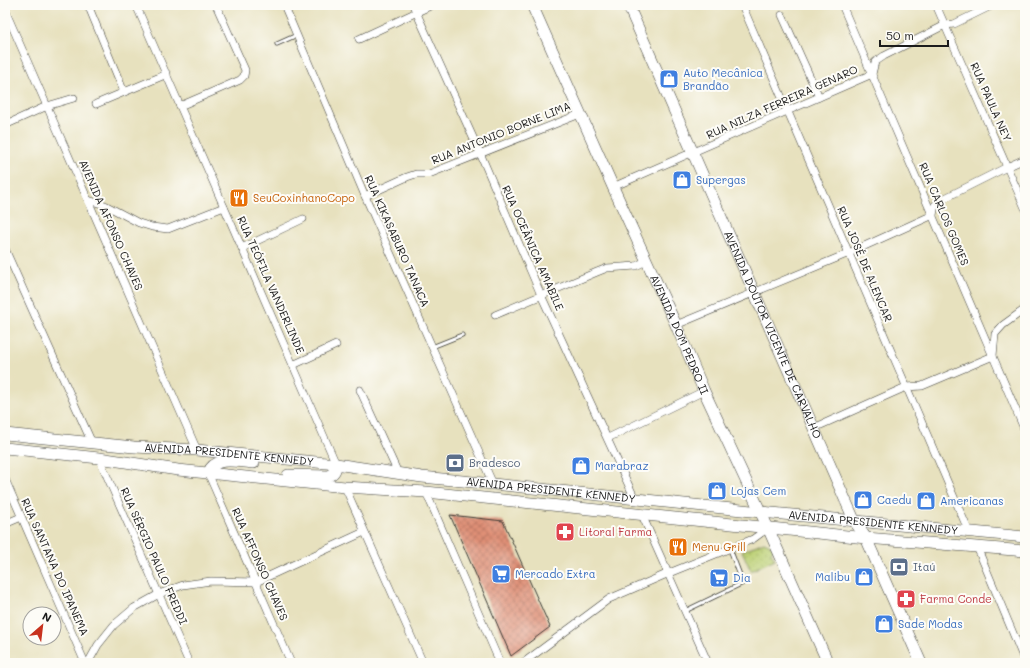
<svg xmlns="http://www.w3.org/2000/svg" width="1030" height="668" font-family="Mali,sans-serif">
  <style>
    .park { fill: url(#park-dots); stroke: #6c7648 }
    .building { fill: url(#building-cross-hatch) }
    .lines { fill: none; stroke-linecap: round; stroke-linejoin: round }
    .lane-casing { stroke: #3a3a34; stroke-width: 5 }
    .street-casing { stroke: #3a3a34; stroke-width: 8 }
    .secondary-casing { stroke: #3a3a34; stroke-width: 12 }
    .lane { stroke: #fff; stroke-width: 3.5 }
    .street { stroke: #fff; stroke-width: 7 }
    .secondary { stroke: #fff; stroke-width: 11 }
    .labels { text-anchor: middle; stroke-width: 4; stroke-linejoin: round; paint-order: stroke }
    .shop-label { font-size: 11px; fill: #366cbe; stroke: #fdfcf7; text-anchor: start }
    .street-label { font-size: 11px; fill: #1c1c1c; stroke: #fdfcf7 }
    .food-label { font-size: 11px; fill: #c56008; stroke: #fdfcf7; text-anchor: start }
    .service-label { font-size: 11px; fill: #4e5e75; stroke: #fdfcf7; text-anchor: start }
    .health-label { font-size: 11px; fill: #be3a42; stroke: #fdfcf7; text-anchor: start }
  </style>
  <defs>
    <pattern id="park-dots" width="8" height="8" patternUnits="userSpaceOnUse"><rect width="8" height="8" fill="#bcd074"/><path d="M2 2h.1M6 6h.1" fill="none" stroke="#a1b264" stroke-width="1.8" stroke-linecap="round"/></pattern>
    <pattern id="building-cross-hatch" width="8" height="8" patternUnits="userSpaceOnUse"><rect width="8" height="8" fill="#df8f76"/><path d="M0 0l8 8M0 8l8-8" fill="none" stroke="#b47460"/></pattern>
  </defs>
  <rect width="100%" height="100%" fill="#fdfcf7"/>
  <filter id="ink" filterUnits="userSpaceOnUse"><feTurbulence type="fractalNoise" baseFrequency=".025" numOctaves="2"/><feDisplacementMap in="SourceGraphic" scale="8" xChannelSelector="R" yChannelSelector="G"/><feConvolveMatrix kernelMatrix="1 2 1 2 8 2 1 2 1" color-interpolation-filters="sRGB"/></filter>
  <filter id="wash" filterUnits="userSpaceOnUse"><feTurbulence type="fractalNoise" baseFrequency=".012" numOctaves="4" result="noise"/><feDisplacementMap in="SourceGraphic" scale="16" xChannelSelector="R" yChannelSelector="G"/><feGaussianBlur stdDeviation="0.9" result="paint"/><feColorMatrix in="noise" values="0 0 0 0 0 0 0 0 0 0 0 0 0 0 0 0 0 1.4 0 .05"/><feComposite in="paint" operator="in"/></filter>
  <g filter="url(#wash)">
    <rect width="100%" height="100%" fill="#e7e1be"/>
    <!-- park -->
    <path class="park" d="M764 542 771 545 774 548 771 552 775 559 751 571 742 551Z"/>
    <g id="blocks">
      <!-- building -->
      <path class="building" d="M450 515 503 521 550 627 511 656Z"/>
    </g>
  </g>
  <g filter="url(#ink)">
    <use href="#blocks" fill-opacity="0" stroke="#3a3a34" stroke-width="1"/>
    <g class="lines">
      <defs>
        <g id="lane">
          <path d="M277 44 297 35"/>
          <path d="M432 347 462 335"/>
          <path d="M685 611 743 583 730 549"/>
        </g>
        <g id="street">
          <path d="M88 5 124 92"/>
          <path d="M136 5 336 464"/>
          <path d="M284 5 365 196 493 484"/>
          <path d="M413 5 480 153 541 295 635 499"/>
          <path d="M742 5 969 532"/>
          <path d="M842 5 1025 431"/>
          <path d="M936 5 1025 208"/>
          <path d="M5 10 197 450"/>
          <path d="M782 15 819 97"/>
          <path d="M359 39 432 5"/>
          <path d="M96 104 167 74"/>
          <path d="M180 106 240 80 244 76 245 70 216 5"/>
          <path d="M5 125 47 106 74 98"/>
          <path d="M613 187 872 74 875 62 884 56 945 25 954 24 993 5"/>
          <path d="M365 196 407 177 416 174H429L580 114"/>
          <path d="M88 200 105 205 139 223 152 227 168 229 224 207"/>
          <path d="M242 248 303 219"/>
          <path d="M5 249 92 443"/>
          <path d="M495 315 597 272 607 268 636 266 646 261"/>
          <path d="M676 325 849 253 933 215 935 205 941 200 1007 167 1025 159"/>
          <path d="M293 365 336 345"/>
          <path d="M360 390 398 473"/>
          <path d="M814 428 906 387 922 386 993 356 995 334 1003 325 1025 309"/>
          <path d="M608 438 704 391"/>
          <path d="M99 458 189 663"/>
          <path d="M208 473 291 663"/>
          <path d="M5 479 85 663"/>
          <path d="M345 487 423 663"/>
          <path d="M426 492 500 663"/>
          <path d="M642 515 708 663"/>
          <path d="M5 524 21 517"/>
          <path d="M977 547 1025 662"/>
          <path d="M88 663 98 645 114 625 134 608 159 594 183 585 211 581 256 582 364 532"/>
          <path d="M523 663 609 599 669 573 753 539 768 528"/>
        </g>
        <g id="secondary">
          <path id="s1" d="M532 5 613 187 676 325 704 391 768 528 828 663"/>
          <path id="s2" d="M628 5 855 522 866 538 921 663"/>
          <path id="s3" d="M5 434 134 447 197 450 336 464 422 477 493 484 761 512 1025 537"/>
          <path d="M5 448 99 458 178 470 345 487 426 492 866 538 1025 551"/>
          <path d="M208 473C215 455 238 462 254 463"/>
          <path d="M288 475 328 476C334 474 336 470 336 464"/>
        </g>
      </defs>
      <!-- lane casing -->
      <use href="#lane" class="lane-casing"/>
      <!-- street casing -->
      <use href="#street" class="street-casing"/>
      <!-- secondary casing -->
      <use href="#secondary" class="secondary-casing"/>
      <!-- lane -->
      <use href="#lane" class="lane"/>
      <!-- street -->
      <use href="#street" class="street"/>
      <!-- secondary -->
      <use href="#secondary" class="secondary"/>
    </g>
  </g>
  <!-- icons -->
  <defs>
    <symbol id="shop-square" viewBox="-11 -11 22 22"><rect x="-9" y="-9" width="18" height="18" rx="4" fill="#3f7fe0" stroke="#fdfcf7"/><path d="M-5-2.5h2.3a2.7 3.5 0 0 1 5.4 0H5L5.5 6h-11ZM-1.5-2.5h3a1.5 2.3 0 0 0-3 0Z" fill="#fff"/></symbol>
    <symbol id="restaurant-square" viewBox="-11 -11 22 22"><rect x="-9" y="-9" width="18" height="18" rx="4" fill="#e8710a" stroke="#fdfcf7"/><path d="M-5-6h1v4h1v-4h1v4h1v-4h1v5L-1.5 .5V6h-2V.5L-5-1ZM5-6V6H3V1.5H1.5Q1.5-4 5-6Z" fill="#fff"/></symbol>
    <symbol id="bank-square" viewBox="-11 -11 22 22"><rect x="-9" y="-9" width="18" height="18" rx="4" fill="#5c6f8a" stroke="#fdfcf7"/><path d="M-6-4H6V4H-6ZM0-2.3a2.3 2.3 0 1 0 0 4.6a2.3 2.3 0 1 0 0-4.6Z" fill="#fff"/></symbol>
    <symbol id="pharmacy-square" viewBox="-11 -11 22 22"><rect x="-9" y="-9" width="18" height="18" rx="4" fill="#e0444e" stroke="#fdfcf7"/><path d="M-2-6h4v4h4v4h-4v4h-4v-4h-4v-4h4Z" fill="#fff"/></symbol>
    <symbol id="supermarket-square" viewBox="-11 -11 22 22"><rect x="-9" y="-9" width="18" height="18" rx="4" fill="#3f7fe0" stroke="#fdfcf7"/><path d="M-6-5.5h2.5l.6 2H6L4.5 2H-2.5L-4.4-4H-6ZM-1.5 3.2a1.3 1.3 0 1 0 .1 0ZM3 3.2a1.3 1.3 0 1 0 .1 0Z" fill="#fff"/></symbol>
  </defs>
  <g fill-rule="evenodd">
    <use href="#shop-square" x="658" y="68" width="22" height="22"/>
    <use href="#shop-square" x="671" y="169" width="22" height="22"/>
    <use href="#restaurant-square" x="228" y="187" width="22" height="22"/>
    <use href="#bank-square" x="444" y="452" width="22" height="22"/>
    <use href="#shop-square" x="570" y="455" width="22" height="22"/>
    <use href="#shop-square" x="706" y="480" width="22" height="22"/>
    <use href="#shop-square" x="852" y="489" width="22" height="22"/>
    <use href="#shop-square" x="915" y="490" width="22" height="22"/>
    <use href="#pharmacy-square" x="554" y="521" width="22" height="22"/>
    <use href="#restaurant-square" x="667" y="536" width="22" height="22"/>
    <use href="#bank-square" x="888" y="556" width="22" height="22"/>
    <use href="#supermarket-square" x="490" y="563" width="22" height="22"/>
    <use href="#shop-square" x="853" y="566" width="22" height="22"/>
    <use href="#supermarket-square" x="708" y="567" width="22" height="22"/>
    <use href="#pharmacy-square" x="895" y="588" width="22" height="22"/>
    <use href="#shop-square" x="873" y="613" width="22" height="22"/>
  </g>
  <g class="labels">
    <!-- shop labels -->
    <g class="shop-label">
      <text x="683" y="77">Auto Mecânica<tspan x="683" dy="13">Brandão</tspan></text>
      <text x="696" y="184">Supergas</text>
      <text x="595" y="470">Marabraz</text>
      <text x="731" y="495">Lojas Cem</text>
      <text x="877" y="504">Caedu</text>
      <text x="940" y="505">Americanas</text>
      <text x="515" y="578">Mercado Extra</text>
      <text x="850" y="581" text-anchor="end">Malibu</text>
      <text x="733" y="582">Dia</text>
      <text x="898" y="628">Sade Modas</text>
    </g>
    <!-- street labels -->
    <g class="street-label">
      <text transform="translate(782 102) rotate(-24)" y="4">RUA NILZA FERREIRA GENARO</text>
      <text transform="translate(991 102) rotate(66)" y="4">RUA PAULA NEY</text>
      <text transform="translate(501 133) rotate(-22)" y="4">RUA ANTONIO BORNE LIMA</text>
      <text transform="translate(944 214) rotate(67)" y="4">RUA CARLOS GOMES</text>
      <text transform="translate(111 225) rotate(66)" y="4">AVENIDA AFONSO CHAVES</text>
      <text transform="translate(397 241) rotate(66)" y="4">RUA KIKASABURO TANACA</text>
      <text transform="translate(533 248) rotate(66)" y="4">RUA OCEÂNICA AMABILE</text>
      <text transform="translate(865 264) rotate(67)" y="4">RUA JOSÉ DE ALENCAR</text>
      <text transform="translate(271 285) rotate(66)" y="4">RUA TEÓFILA VANDERLINDE</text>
      <text dy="4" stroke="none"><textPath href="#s1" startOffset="361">AVENIDA DOM PEDRO II</textPath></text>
      <text dy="4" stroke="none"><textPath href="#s2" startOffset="360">AVENIDA DOUTOR VICENTE DE CARVALHO</textPath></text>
      <text dy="4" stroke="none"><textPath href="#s3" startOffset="225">AVENIDA PRESIDENTE KENNEDY</textPath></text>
      <text dy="4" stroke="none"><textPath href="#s3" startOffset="549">AVENIDA PRESIDENTE KENNEDY</textPath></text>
      <text dy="4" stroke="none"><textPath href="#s3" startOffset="873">AVENIDA PRESIDENTE KENNEDY</textPath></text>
      <text transform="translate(154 556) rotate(66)" y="4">RUA SÉRGIO PAULO FREDDI</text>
      <text transform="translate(260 564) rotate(66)" y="4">RUA AFFONSO CHAVES</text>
      <text transform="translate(55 567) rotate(66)" y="4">RUA SANTANA DO IPANEMA</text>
    </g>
    <!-- food labels -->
    <g class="food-label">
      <text x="253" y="202">SeuCoxinhanoCopo</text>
      <text x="692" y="551">Menu Grill</text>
    </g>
    <!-- service labels -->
    <g class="service-label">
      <text x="469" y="467">Bradesco</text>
      <text x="913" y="571">Itaú</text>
    </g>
    <!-- health labels -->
    <g class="health-label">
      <text x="579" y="536">Litoral Farma</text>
      <text x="920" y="603">Farma Conde</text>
    </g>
  </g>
  <!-- margin -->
  <rect width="1030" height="668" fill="none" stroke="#fdfcf7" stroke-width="20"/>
  <!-- north arrow -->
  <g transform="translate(42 626) rotate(28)"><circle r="19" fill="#fdfcf7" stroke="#a3a29f"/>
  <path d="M0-3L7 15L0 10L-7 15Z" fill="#c8321e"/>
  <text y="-6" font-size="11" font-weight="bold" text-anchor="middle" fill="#1c1c1c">N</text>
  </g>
  <!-- scale -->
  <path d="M880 40v6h68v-6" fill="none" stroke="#1c1c1c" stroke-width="2"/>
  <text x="886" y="40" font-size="12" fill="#1c1c1c" stroke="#fdfcf7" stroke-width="3" paint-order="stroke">50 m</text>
</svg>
